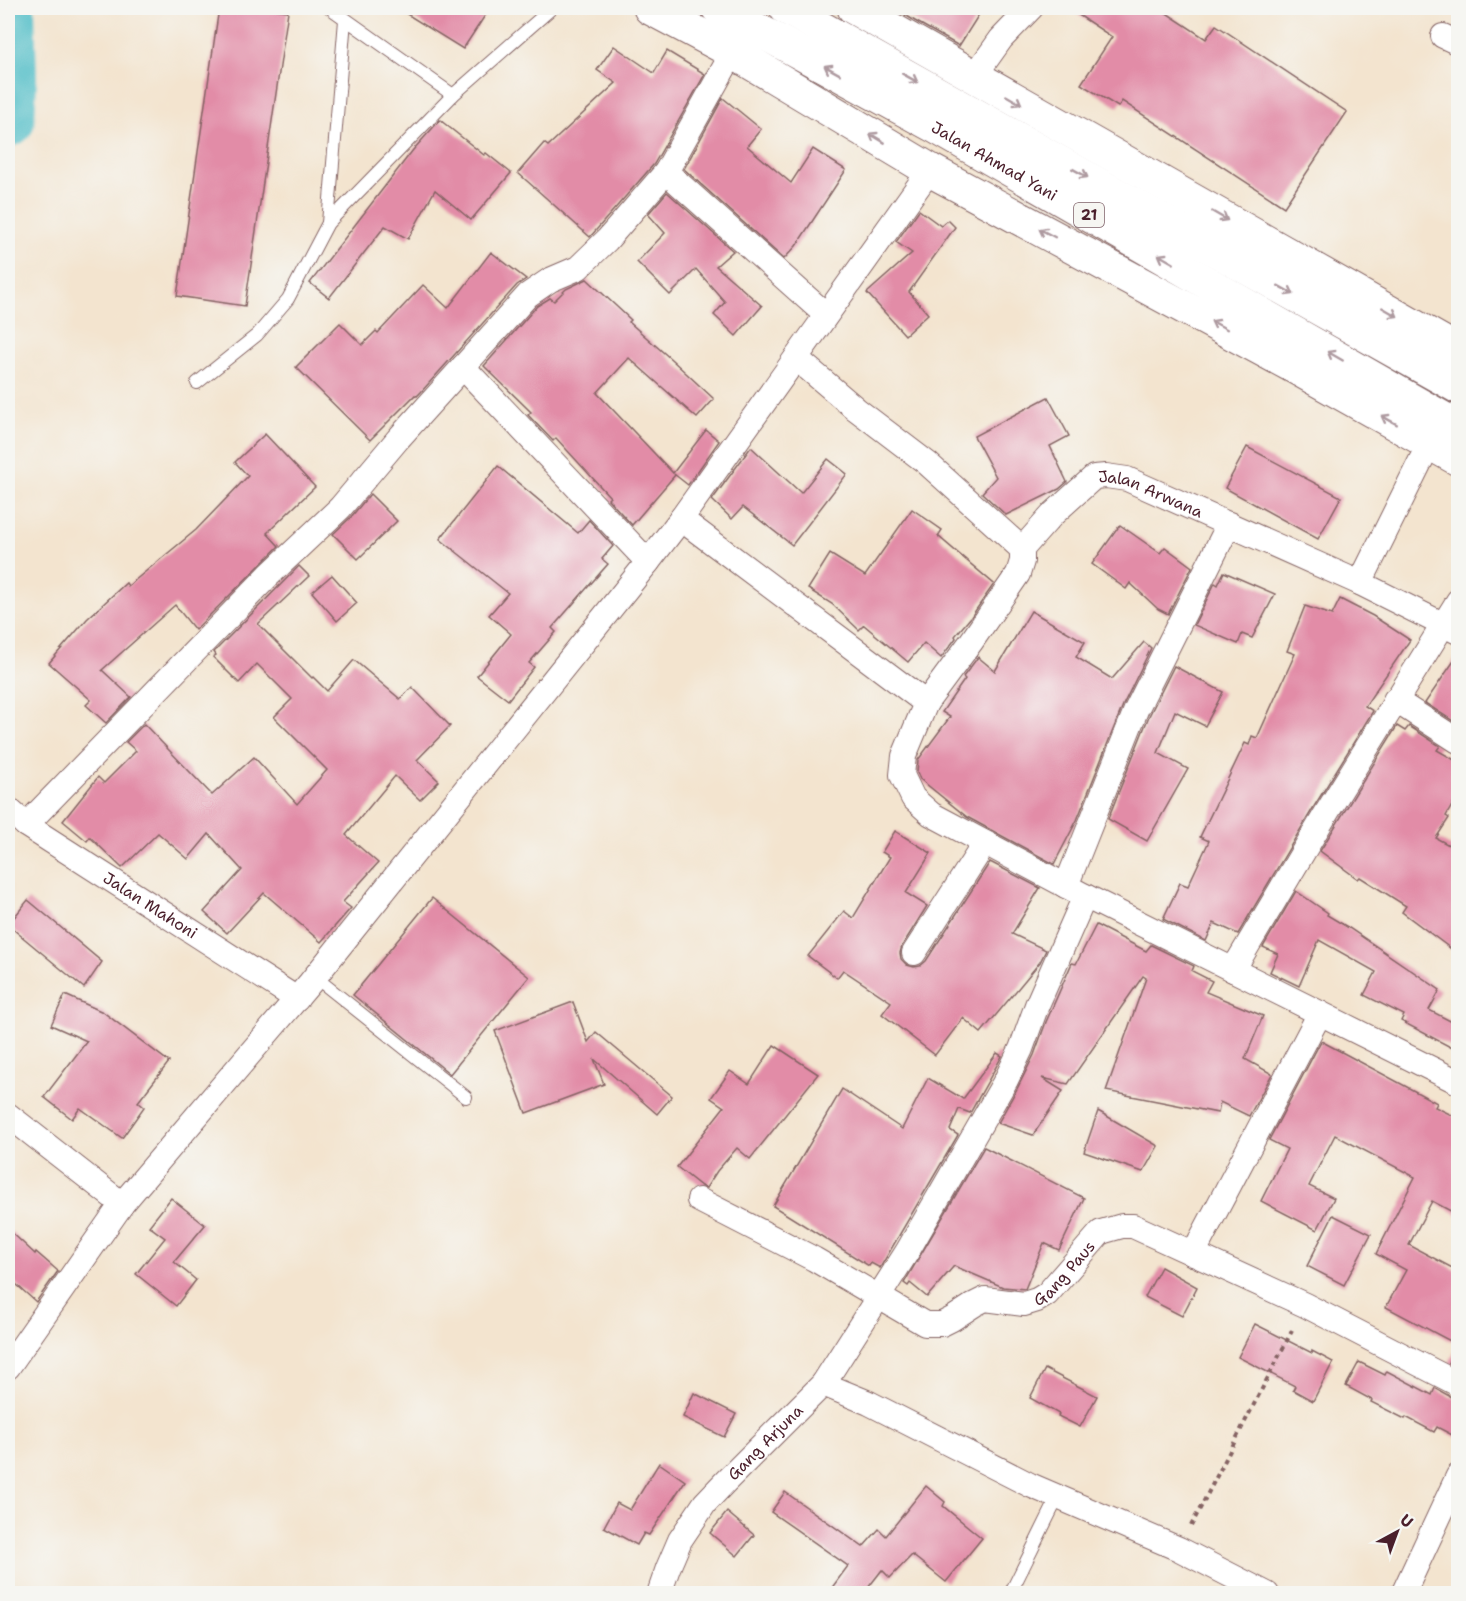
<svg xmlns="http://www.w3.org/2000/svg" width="1466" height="1601" font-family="'Shantell Sans',sans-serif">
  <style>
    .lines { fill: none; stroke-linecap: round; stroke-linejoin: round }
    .river { stroke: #51bec8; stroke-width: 54 }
    .building { fill: #e28ca7 }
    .lane-casing { stroke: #856464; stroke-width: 14 }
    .street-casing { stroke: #856464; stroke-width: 26 }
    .secondary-casing { stroke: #856464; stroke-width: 35 }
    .highway-casing { stroke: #856464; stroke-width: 35 }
    .path { stroke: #856464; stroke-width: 4; stroke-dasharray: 4.5 4.5; stroke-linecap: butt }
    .lane { stroke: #fff; stroke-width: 12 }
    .street { stroke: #fff; stroke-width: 24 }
    .secondary { stroke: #fff; stroke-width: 33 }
    .highway { stroke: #fff; stroke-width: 33 }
    .oneway { stroke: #ae9aa0 }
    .labels { text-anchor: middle; stroke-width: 6; stroke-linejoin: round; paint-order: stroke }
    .shield { fill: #f6f6f2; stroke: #7e6067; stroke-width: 1.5 }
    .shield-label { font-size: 15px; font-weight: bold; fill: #4a1f2b }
    .street-label { font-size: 16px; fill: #4a1f2b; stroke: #f6f6f2 }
  </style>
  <rect width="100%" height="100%" fill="#f6f6f2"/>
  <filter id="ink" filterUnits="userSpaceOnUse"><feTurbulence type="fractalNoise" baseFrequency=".0167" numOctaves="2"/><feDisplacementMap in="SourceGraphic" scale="12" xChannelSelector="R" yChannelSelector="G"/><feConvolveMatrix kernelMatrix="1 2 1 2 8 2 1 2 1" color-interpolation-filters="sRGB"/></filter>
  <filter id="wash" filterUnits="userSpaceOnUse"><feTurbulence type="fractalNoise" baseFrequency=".008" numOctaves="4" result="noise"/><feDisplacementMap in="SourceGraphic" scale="24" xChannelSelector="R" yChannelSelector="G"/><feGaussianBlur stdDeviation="1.35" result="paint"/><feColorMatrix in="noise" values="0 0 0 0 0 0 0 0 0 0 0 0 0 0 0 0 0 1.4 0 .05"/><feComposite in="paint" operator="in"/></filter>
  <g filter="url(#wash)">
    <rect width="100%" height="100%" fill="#f3e4cf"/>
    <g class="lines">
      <!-- river -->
      <path class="river" d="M8 120 10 79 8 8"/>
    </g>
    <g id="blocks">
      <!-- building -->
      <g class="building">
        <path d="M219 8H268L288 11 245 306 177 296Z"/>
        <path d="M397 8H490L463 49Z"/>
        <path d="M894 8H983L959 46 915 21Z"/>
        <path d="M1068 8H1159L1206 39 1216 25 1347 112 1284 207 1122 101 1118 107 1081 84 1112 37Z"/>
        <path d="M614 46 654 73 667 51 705 74 654 164 590 237 518 173 544 143 548 146 616 83 597 70Z"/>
        <path d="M723 98 761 129 747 146 791 183 813 149 846 170 796 246 784 259 684 169Z"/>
        <path d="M440 120 484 155 486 153 511 173 471 220 435 190 408 239 385 226 329 298 310 283 413 150Z"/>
        <path d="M667 192 733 251 716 266 762 306 736 336 714 315 725 302 696 269 670 295 637 262 665 233 648 214Z"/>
        <path d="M919 210 941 226 948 220 955 227 909 292 928 314 905 335 867 293 912 253 896 242Z"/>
        <path d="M491 252 526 279 517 285 421 392 417 396 415 395 370 440 296 367 340 323 362 345 376 331 378 333 423 285 448 308Z"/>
        <path d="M587 279 631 320 629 322 672 360 714 399 697 418 629 358 597 393 673 473 706 430 719 441 688 485 674 474 675 475 632 525 608 499 610 497 556 438 553 441 528 415 531 412 484 366 537 306 550 298 554 301 566 289Z"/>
        <path d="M1048 397 1069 436 1050 446 1067 482 1059 489 1006 515 982 493 996 477 974 436Z"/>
        <path d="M265 434 315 487 267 533 279 546 195 630 175 605 102 670 131 697 106 723 86 705 91 700 49 663 87 619 126 583 128 586 196 530 248 476 235 462Z"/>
        <path d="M751 447 801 493 828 459 847 474 792 545 743 507 732 519 712 500Z"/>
        <path d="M1247 447 1341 497 1318 539 1225 488Z"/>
        <path d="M498 466 578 533 589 520 613 546 602 559 608 564 552 628 556 632 529 663 534 667 508 700 477 676 511 634 489 615 508 593 440 539Z"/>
        <path d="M370 494 397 521 358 559 333 534 351 517Z"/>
        <path d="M912 509 942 530 938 536 994 584 971 617 955 636 956 638 941 658 924 643 908 662 864 625 859 630 832 604 808 589 830 554 865 576Z"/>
        <path d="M1120 525 1160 553 1165 547 1192 567 1168 614 1158 609 1130 583 1126 589 1092 564Z"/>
        <path d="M299 566 309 576 258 624 312 678 313 677 327 691 354 660 400 699 412 687 450 726 417 760 439 781 420 800 395 776 346 835 378 863 343 902 351 908 321 942 264 893 227 933 204 912 242 870 209 834 188 859 158 833 122 868 90 837 87 841 63 821 98 777 104 783 136 751 126 742 144 724 212 795 254 757 297 804 327 770 274 717 292 699 257 664 239 683 213 657 216 655 214 652Z"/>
        <path d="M1224 572 1275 594 1252 638 1242 634 1238 644 1194 625 1215 583 1218 585Z"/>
        <path d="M332 575 357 603 337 621 312 592Z"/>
        <path d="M1340 599 1373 616 1410 640 1365 706 1373 711 1315 805 1238 934 1214 923 1206 941 1163 919 1180 883 1188 886 1209 841 1200 837 1245 743 1249 745 1252 736 1257 738 1295 654 1287 651 1305 606 1332 615Z"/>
        <path d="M1031 611 1085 642 1076 657 1112 679 1144 642 1151 648 1123 705 1077 820 1054 864 967 817 920 779 917 772 918 760 950 717 942 712 965 679 963 677 978 657 995 671Z"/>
        <path d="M1458 655V719L1456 723 1425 703Z"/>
        <path d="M1174 666 1223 692 1205 726 1175 711 1158 753 1188 769 1147 841 1108 819 1149 716Z"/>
        <path d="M1397 726 1405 731 1409 726 1440 746 1437 750 1458 762V795L1446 816 1449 818 1436 838 1458 850V954L1402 912 1406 906 1360 877 1358 879 1320 851Z"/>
        <path d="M895 831 931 853 906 893 927 906 902 946 900 953 901 959 907 965 914 967 920 966 926 961 990 862 1040 888 1012 934 1046 950 1040 962 981 1033 963 1018 935 1055 882 1014 891 1002 843 970 837 978 808 956 844 911 853 918 890 857 882 852Z"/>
        <path d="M1296 891 1328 913 1327 915 1349 928 1440 990 1429 1010 1458 1025V1051L1401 1021 1404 1015 1364 995 1376 972 1319 940 1299 986 1270 972 1278 954 1263 947Z"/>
        <path d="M432 898 529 977 450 1074 353 995Z"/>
        <path d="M28 900 102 962 84 988 8 925Z"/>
        <path d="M1096 925 1146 951 1151 945 1194 966 1192 971 1212 981 1206 992 1263 1016 1245 1059 1272 1074 1249 1116 1220 1102 1218 1113 1106 1091 1146 978 1143 976 1068 1084 1042 1078 1063 1091 1033 1135 998 1123 1018 1087 1034 1055 1046 1022 1072 963 1076 964Z"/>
        <path d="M65 995 103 1012 169 1062 138 1102 144 1107 122 1138 80 1108 72 1119 44 1097 87 1041 51 1025Z"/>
        <path d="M573 1002 588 1042 596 1032 672 1096 657 1114 594 1059 604 1084 526 1113 495 1031Z"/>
        <path d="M1321 1041 1437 1103 1435 1107 1458 1118V1215L1432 1201 1409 1245 1458 1271V1368L1449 1363 1458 1345 1386 1307 1406 1270 1376 1254 1415 1177 1335 1135 1309 1186 1334 1198 1317 1230 1261 1201 1287 1149 1269 1140Z"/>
        <path d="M774 1045 818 1074 750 1159 737 1148 717 1171 706 1188 701 1186 677 1167 724 1107 711 1098 730 1071 749 1084Z"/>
        <path d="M997 1053 1002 1056 970 1113 959 1109 950 1130 958 1135 880 1268 871 1263 869 1266 773 1206 842 1089 902 1129 928 1078 963 1099Z"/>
        <path d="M1098 1111 1158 1146 1143 1172 1084 1152Z"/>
        <path d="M984 1147 1084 1198 1059 1250 1044 1243 1025 1289 1003 1287 954 1266 927 1297 910 1283 908 1286 904 1283Z"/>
        <path d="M171 1198 205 1225 174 1262 196 1280 176 1306 136 1274 165 1238 149 1226Z"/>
        <path d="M1333 1215 1371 1234 1344 1285 1307 1266Z"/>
        <path d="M8 1229 35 1254 36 1252 58 1271 36 1302 8 1277Z"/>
        <path d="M1161 1267 1197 1287 1182 1316 1145 1297Z"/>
        <path d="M1255 1324 1312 1353V1351L1333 1362 1313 1401 1293 1390 1295 1386 1238 1357Z"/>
        <path d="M1359 1362 1385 1375 1387 1371 1432 1395 1435 1388 1451 1397 1458 1398V1438L1437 1427 1434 1432 1406 1417 1405 1419 1371 1402 1372 1400 1346 1386Z"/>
        <path d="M1045 1369 1097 1396 1080 1427 1058 1416 1059 1414 1030 1398Z"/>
        <path d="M694 1393 736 1414 724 1437 683 1417Z"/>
        <path d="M659 1463 685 1481 649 1535 644 1533 637 1545 604 1527 617 1503 630 1510Z"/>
        <path d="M926 1486 945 1502 943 1506 982 1538 946 1582 912 1555 890 1578 882 1570 864 1593H828L848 1566 771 1512 785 1492 863 1547 879 1529 886 1536Z"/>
        <path d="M727 1512 754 1535 737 1556 710 1533Z"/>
      </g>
    </g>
  </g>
  <g filter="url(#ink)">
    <use href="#blocks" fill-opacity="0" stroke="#856464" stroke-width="1.5"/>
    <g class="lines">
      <defs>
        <g id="lane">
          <path d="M330 8 453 95"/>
          <path d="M328 223 345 20"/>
          <path d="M197 383 257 335 288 299 328 223 453 95 552 8"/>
          <path d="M315 977 466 1097"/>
          <path d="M1010 1594 1058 1497"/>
        </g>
        <g id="street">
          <path d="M1443 36 1458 43"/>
          <path d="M974 77 1001 39 1031 8"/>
          <path d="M666 172 826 315"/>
          <path d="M796 358 856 409 927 463 1022 549"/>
          <path d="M463 367 648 562"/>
          <path d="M681 519 930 170"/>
          <path d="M1360 583 1430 442"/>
          <path d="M1395 700 1458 741"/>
          <path id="s1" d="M926 703 971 642 1018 574 1022 561V549L1053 514 1094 477 1106 476 1127 479 1360 583 1458 632"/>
          <path id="s2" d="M8 809 26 825 297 999"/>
          <path d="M26 825 269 575 340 508 398 439 528 295 550 280 578 268 607 240 666 172 733 52"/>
          <path d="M1066 886 1136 710 1229 524"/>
          <path d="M914 953 985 843"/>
          <path d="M1233 970 1327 812 1458 601"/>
          <path d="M8 1115 122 1204"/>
          <path id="s3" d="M699 1200 814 1259 925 1324H942L952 1319 975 1304 985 1299 1024 1304 1037 1300 1047 1294 1101 1232 1122 1226H1133L1305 1305 1458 1384"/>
          <path d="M1193 1254 1320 1013"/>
          <path d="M8 1367 122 1204 310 983 648 562 681 519 926 703 904 756 902 775 913 798 931 814 1085 896 1458 1082"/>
          <path d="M823 1384 869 1403 1030 1485 1179 1549 1267 1594"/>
          <path id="s4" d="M659 1594 668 1568 680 1540 705 1503 725 1482 823 1384 907 1252 1006 1080 1021 1049 1037 1005 1085 896"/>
          <path d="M1403 1594 1458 1476"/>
        </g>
        <g id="secondary">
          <path d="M650 8 733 52 930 170 1291 365 1458 459"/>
          <path d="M854 8 1458 351"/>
        </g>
        <g id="highway">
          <path id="s5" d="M718 8 936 127 1458 427"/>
          <path d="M786 8 1458 387"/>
        </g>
      </defs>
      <!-- lane casing -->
      <use href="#lane" class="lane-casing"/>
      <!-- street casing -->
      <use href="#street" class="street-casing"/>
      <!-- secondary casing -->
      <use href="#secondary" class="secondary-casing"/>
      <!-- highway casing -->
      <use href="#highway" class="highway-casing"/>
      <!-- path -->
      <path class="path" d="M1191 1526 1294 1327"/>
      <!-- lane -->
      <use href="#lane" class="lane"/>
      <!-- street -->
      <use href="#street" class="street"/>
      <!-- secondary -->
      <use href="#secondary" class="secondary"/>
      <!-- highway -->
      <use href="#highway" class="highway"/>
    </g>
    <!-- one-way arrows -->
    <defs><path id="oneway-shaft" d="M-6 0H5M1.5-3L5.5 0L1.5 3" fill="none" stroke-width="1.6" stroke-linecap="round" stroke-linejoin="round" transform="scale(1.5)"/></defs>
    <g class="oneway">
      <use href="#oneway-shaft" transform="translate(832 70) rotate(-151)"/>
      <use href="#oneway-shaft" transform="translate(910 78) rotate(29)"/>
      <use href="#oneway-shaft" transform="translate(1014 100) rotate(30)"/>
      <use href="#oneway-shaft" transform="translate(877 138) rotate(-149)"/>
      <use href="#oneway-shaft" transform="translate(1080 173) rotate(29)"/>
      <use href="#oneway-shaft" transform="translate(1220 216) rotate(30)"/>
      <use href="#oneway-shaft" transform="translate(1047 233) rotate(-152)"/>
      <use href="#oneway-shaft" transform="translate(1166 259) rotate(-150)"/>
      <use href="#oneway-shaft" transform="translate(1286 290) rotate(29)"/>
      <use href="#oneway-shaft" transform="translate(1390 312) rotate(30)"/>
      <use href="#oneway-shaft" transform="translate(1219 325) rotate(-152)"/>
      <use href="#oneway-shaft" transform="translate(1335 356) rotate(-150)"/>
      <use href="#oneway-shaft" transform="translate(1389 420) rotate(-151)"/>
    </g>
  </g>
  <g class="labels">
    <!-- shield labels -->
    <rect class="shield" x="1074" y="203" width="30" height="24" rx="4.5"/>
    <g class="shield-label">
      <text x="1089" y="220">21</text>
    </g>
    <!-- street labels -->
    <g class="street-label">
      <text dy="6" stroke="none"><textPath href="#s5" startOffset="316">Jalan Ahmad Yani</textPath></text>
      <text dy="6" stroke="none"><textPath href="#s1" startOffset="346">Jalan Arwana</textPath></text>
      <text dy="6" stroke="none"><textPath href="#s2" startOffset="172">Jalan Mahoni</textPath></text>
      <text dy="6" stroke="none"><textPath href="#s3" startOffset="416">Gang Paus</textPath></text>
      <text dy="6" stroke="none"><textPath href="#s4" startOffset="188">Gang Arjuna</textPath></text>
    </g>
  </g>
  <!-- margin -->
  <rect width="1466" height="1601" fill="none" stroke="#f6f6f2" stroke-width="30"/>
  <!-- north arrow -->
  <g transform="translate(1397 1532) rotate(41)" stroke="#f6f6f2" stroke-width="4.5" paint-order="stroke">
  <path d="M0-4.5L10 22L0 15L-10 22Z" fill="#4a1f2b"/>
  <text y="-9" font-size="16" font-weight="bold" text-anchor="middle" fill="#4a1f2b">U</text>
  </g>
</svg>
